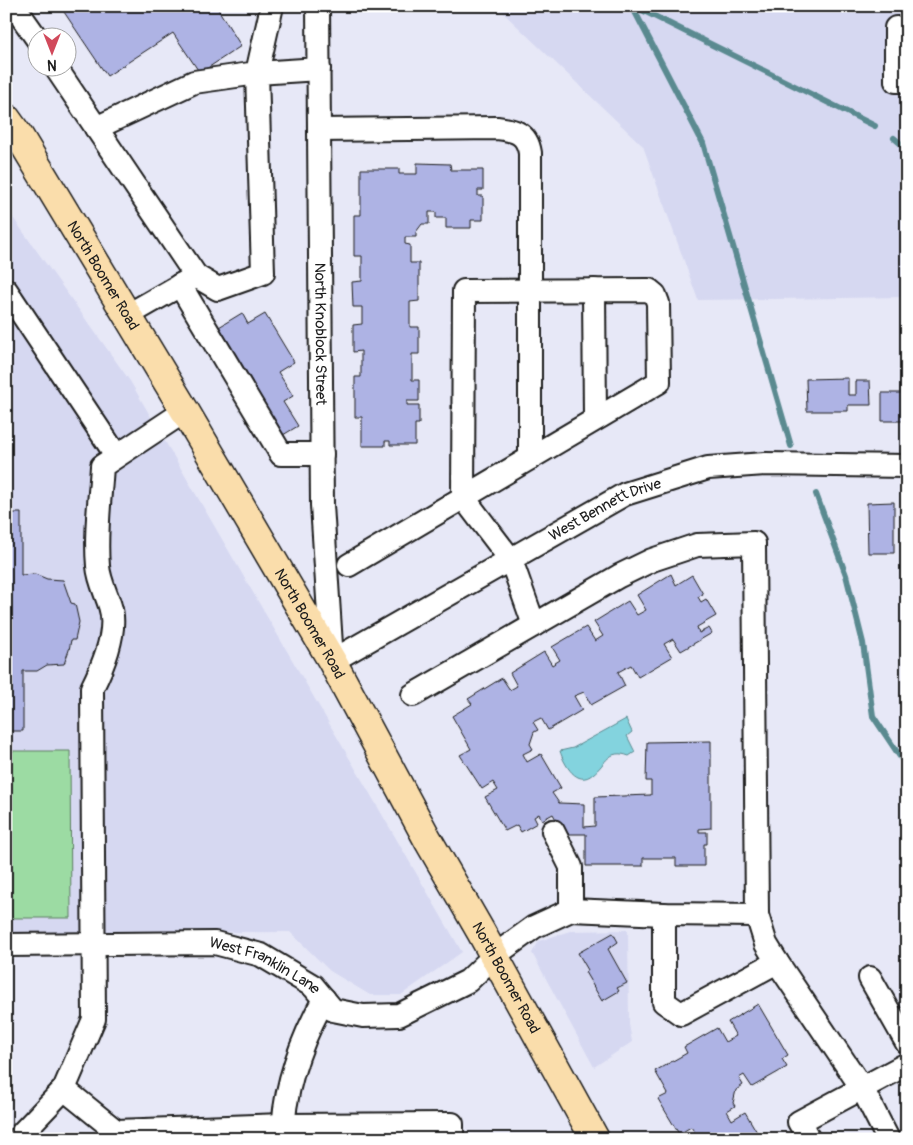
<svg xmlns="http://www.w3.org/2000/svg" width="913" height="1145" font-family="Pangolin,sans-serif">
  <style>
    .built { fill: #d6d8f1 }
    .green { fill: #9cdba3; stroke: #5c7c60 }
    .water { fill: #83d3de; stroke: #5a8a90 }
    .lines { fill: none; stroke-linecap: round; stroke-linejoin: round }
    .stream { stroke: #5a8a90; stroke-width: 6 }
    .building { fill: #aeb3e4; stroke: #1c1c1c }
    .minor-casing { stroke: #1c1c1c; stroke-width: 26 }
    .major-casing { stroke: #1c1c1c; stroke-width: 31 }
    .minor { stroke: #fff; stroke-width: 22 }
    .major { stroke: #faddab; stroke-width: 28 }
    .labels { text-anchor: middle; stroke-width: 5; stroke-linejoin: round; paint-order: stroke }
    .street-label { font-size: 15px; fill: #1c1c1c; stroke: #fff }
  </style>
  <rect width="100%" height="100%" fill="#e7e8f7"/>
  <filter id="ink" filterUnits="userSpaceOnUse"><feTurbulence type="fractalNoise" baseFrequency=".02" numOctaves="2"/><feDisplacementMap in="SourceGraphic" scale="10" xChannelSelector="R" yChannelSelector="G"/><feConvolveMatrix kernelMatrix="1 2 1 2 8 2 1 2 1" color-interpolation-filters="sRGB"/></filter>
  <g filter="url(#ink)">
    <!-- built -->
    <g class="built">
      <path d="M496 6H907V297L698 300 643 146Z"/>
      <path d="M6 208 130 381 462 952 401 995H370L330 971 290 932 6 933Z"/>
      <path d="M628 930 629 1024 632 1042 594 1067 532 953 539 941 570 931Z"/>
    </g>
    <!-- green -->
    <path class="green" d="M6 751H70L71 918H6Z"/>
    <!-- water -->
    <path class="water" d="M626 719 632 732 627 736 635 752 629 756C608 748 606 764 593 774 577 788 564 764 560 751L573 748Z"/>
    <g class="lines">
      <!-- stream -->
      <g class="stream">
        <path d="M632 6 703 143 791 446"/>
        <path d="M634 6 875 126"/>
        <path d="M894 138 907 149"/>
        <path d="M816 494 846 575 863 643 873 716 907 767"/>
      </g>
    </g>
    <!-- building -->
    <g class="building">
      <path d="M60 6H216L241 46 200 73 173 33 107 76Z"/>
      <path d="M417 163 450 164 451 170H483V190H478V196H483V220H471V228H446V218H436V212H429V224H422L416 232V237H405V244L410 245V263H419V301L410 302V327H419V354H412V380H419V401H407V405H419V424H415V445H390V441H385V446H362V417H355V377H361V351L353 352V325L362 324V307H353L352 282 362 281V256H354V215H361V169H399V174H417Z"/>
      <path d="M242 313 248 324 265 314 294 362 278 372 293 396 283 402 298 426 263 447 215 365 229 356 214 330Z"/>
      <path d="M848 378V395H856V381H870L871 405H848V411H807L806 379Z"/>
      <path d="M901 379H907V421H882V393H901Z"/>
      <path d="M894 502V553H868L867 503Z"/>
      <path d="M903 504H907V551H904Z"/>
      <path d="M6 513H21V575L35 574 47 579 63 580 71 603 75 604 79 622 75 640H71L69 650 64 664 47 665 37 671H23V731H6Z"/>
      <path d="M671 574 676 585 692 575 703 594 698 597 701 602 706 599 716 616 697 627 699 633 709 628 712 633 681 651 673 639 664 644 672 657 638 677 631 665 618 672 625 686 591 705 584 692 574 696 582 710 548 730 541 718 533 722 538 730 534 732 530 744 533 749 523 754 527 762 541 754 561 788 552 793 559 803 584 804V827L595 826V797L651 795V781H646L647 742 711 741V828L699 829V832H707V844H704V866H676V858H643V866H586V834H564L553 814 542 820 539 814 534 817 537 823 521 832 517 825 505 831 485 797 498 790 493 782 482 789 460 755 471 749 452 716 472 704 468 699 502 678 510 690 517 686 510 673 544 652 552 665 560 660 552 647 586 627 595 641 603 636 594 622 628 601 637 615 646 610 637 595Z"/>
      <path d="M613 933 618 942 608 949 627 983 617 988 619 991 602 1001 585 972 588 970 578 953Z"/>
      <path d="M758 1004 788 1055 782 1059 787 1067 752 1087 744 1075 739 1078 743 1085 736 1090 733 1103 735 1106 727 1111 732 1120 745 1112 761 1139H688L696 1134 691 1127 679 1134 658 1099 668 1094 655 1071 687 1053 684 1047 717 1028 725 1042 736 1036 728 1022Z"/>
    </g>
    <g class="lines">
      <defs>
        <g id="minor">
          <path d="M14 6 38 40"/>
          <path id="s1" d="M318 6 322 505 332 661 625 494 708 468 765 464 907 466"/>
          <path d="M907 28H896V81H907"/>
          <path d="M56 68 196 276 128 315"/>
          <path d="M96 128 194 82 257 73 272 6"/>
          <path d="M319 130 497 128C515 130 527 133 530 153V458"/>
          <path d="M196 276 218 289 263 273 257 73 319 69"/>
          <path d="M180 285 281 454H322"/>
          <path d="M6 290 116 455"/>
          <path d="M594 290 595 419"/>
          <path d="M349 565 659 382 658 303 655 295 649 290 464 291 463 497 511 560 534 625"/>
          <path d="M413 695 619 576 652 560 697 545 754 543 757 915 766 944 777 962 862 1088 888 1139"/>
          <path d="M553 831 571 867V910"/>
          <path d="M664 914V1002L681 1014 777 962"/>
          <path id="s2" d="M6 945 215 943 261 955 313 986 333 1010 363 1016 399 1015 468 981 494 956 534 927 571 910 664 914 757 915"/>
          <path d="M870 978 907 1043"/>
          <path d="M64 1089 116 1131 283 1125 452 1124V1139"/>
          <path d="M283 1138C283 1089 301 1041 324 999"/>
          <path d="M19 1139 23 1132 64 1089 94 1019 92 688C103 666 118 630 110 606 106 593 99 580 98 566 95 533 100 499 102 466L185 411"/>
          <path d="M809 1139 799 1122 907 1064"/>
        </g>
        <g id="major">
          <path id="s3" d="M6 118 19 136 185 411 332 661 428 840 481 932 595 1139"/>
        </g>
      </defs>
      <!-- minor casing -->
      <use href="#minor" class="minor-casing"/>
      <!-- major casing -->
      <use href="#major" class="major-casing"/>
      <!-- minor -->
      <use href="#minor" class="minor"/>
      <!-- major -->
      <use href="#major" class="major"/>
    </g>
  </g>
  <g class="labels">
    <!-- street labels -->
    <g class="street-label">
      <text dy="5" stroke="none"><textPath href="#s3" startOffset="185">North Boomer Road</textPath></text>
      <text dy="5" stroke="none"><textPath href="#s1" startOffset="328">North Knoblock Street</textPath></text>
      <text dy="5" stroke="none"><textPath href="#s1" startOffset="968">West Bennett Drive</textPath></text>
      <text dy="5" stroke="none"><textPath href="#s3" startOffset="590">North Boomer Road</textPath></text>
      <text dy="5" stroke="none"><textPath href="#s2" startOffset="264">West Franklin Lane</textPath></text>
      <text dy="5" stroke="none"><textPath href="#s3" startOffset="995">North Boomer Road</textPath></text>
    </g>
  </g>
  <!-- margin -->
  <rect width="913" height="1145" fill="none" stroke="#fff" stroke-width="25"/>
  <rect x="12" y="12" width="888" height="1120" fill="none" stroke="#1c1c1c" stroke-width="2" filter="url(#ink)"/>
  <!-- north arrow -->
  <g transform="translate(52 52) rotate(180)"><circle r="24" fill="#ffffff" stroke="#a4a4a4"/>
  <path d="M0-4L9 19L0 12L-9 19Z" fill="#d1495b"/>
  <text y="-8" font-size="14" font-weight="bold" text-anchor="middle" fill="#1c1c1c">N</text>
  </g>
</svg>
